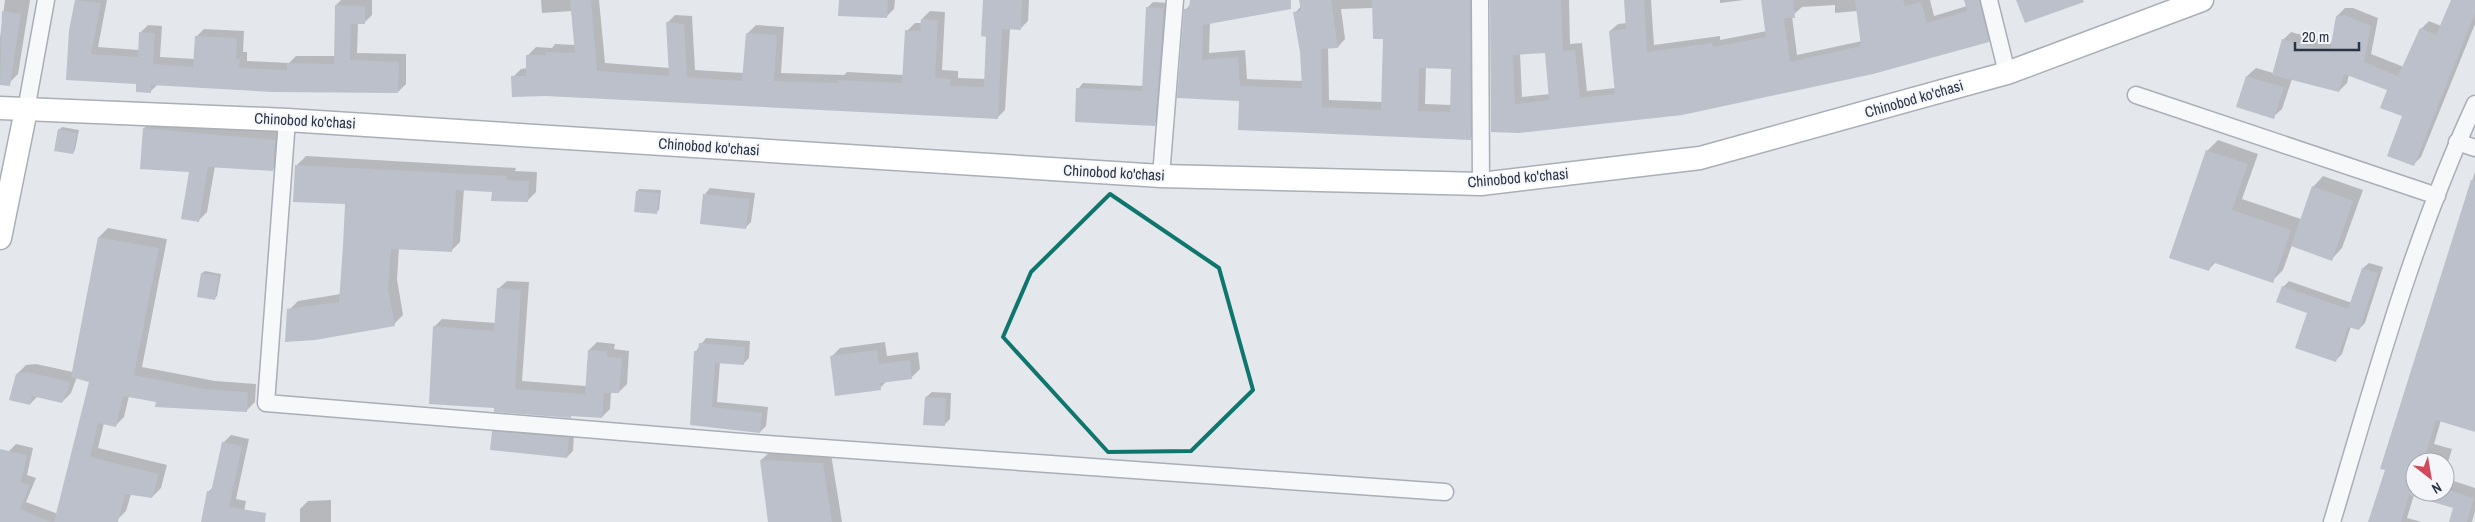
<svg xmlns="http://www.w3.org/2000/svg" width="2475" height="522" font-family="'Archivo Narrow',sans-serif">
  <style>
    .shadow { fill: #0003; fill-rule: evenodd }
    .building { fill: #bbc0ca; fill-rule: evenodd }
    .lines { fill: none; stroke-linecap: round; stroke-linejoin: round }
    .street-casing { stroke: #a9aeb7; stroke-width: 19 }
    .secondary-casing { stroke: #a9aeb7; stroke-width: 25 }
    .street { stroke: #f7f8fa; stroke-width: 16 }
    .secondary { stroke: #fff; stroke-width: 22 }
    .marked { fill: none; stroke: #0f766e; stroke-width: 4; stroke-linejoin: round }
    .labels { text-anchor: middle; stroke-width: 4; stroke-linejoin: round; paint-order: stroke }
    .street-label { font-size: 15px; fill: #2b3445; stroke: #f4f6f9 }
  </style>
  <rect width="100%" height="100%" fill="#e4e7ec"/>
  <!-- shadow -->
  <g class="shadow">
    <path d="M5 0H30L18 74 9 83 0 82V38Z"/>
    <path d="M76 0H107L98 47 139 50 140 33 148 25 162 26 160 57 194 59 196 37 204 29 244 31 243 52H247V61L289 63 296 56H335L336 5 341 0H372V15L364 23H358L357 53 406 54V84L398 92 158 84 150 92 138 82 67 79 70 31Z"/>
    <path d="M541 0H599L605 63 670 68 667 23 675 15 692 16 695 70 744 73 748 33 756 25 784 27 781 73 844 75 847 72 904 75 907 31 915 23H922V19L930 11 945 12 942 70 958 71V78L985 79 988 36 984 0H1029L1028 21 1020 29H1010L1005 110 997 118 513 77 521 69 527 68V56L536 47 552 48 555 44 575 45 572 11 542 13Z"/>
    <path d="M840 0H895L894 9 886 17Z"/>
    <path d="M1191 0H1271L1210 22 1209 53 1245 50 1247 79 1303 81 1301 52 1295 13 1301 6 1300 0H1477L1478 131 1470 138 1240 100 1179 97 1186 9 1191 4ZM1373 8 1384 37 1383 102 1329 100 1328 47H1338L1345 39 1341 9ZM1426 67H1452V105L1425 104Z"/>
    <path d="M1491 0H1569L1570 44 1582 43 1587 91 1616 88 1610 31 1618 24 1627 23 1626 0H1651L1654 45 1720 36V40L1767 31 1763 0H1930L1934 16 1967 6 1965 0H1988L1996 33 1988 41 1492 131ZM1835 5V13L1857 11 1862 41 1797 55 1792 16 1802 7ZM1546 52 1550 94 1522 97 1520 53Z"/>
    <path d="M1720 0H1744L1720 3Z"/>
    <path d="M2463 0H2475V24L2421 157 2414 164 2404 116 2389 90 2349 75 2347 83 2339 91 2292 79 2282 109 2273 117 2247 76 2256 68 2273 73 2283 40 2291 32 2333 43 2337 16 2345 8H2353L2378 18 2371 54 2404 67 2421 29 2429 21 2441 26Z"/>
    <path d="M1153 2 1170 3 1160 118 1154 124 1078 89 1083 83 1144 86 1147 8Z"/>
    <path d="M153 120 283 132 281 162 272 170 215 166 207 212 199 220 190 171 144 128Z"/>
    <path d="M62 127 79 130 75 150 73 153 59 130Z"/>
    <path d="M2218 140 2258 154 2242 199 2301 219 2313 187 2323 176 2363 190 2342 248 2332 259 2292 245 2283 270 2272 281 2216 262 2208 270 2207 151Z"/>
    <path d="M306 156 516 168 515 171 537 172 536 192 527 201 493 191 464 189 460 242 451 251 399 248 397 279 403 315 394 324 289 310 298 301 341 294 347 203 297 165Z"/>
    <path d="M2475 172V431L2441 420 2434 444 2452 449 2445 472V462H2415V492H2445V478L2475 488V511L2472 522H2450L2455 507 2414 495 2407 518 2422 522H2369L2386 469 2382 468Z"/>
    <path d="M710 188 755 193 751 222 745 228 705 194Z"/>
    <path d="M639 189 661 190 659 210 656 212 637 192Z"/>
    <path d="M108 228 167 239 142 367 215 381 256 384 255 402 246 411 129 396 124 417 116 425 104 423 98 448 167 465 161 488 152 497 131 494 126 511 118 519 60 504 91 382 77 377 71 393 62 402 38 396 30 404 17 374 26 365 36 364 73 372 99 237Z"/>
    <path d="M2369 263 2383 267 2365 323 2359 329 2351 326 2342 354 2336 360 2309 312 2283 287 2289 281 2352 303 2363 268Z"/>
    <path d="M205 271 221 274 217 296 214 299 202 273Z"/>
    <path d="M507 281 529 282 522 381 586 386 589 350 597 342 615 344 614 349 629 351 627 384 619 392H611L610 409 602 417 495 407 434 327 442 319 496 323 498 289Z"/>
    <path d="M706 338 750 341 749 358 743 364 720 362 717 402 768 407 766 426 760 432 691 424 696 351Z"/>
    <path d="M885 342 887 356 918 352 920 369 912 377 888 380 880 388 831 357 840 348Z"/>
    <path d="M932 392 951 393 950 419 944 425 926 397Z"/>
    <path d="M499 426 574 432 573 451 567 457 493 432Z"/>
    <path d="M231 435 249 439 236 499 246 501 242 522H203L208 492 214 486 223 443Z"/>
    <path d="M16 444 33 448 27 475 36 478 26 502 66 517 64 522H0V474L9 451Z"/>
    <path d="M770 452 831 454 842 522H769L761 460Z"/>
    <path d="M331 500V522H300V509L308 501Z"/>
  </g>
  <!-- building -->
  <g class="building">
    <path d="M75 0 101 3 91 54 138 57 139 32 155 33 153 64 193 67 195 36 237 38 236 59H240L239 68 287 70V63L334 64 335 5 365 6V24H351L350 60 399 62 398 93 273 92 151 85V93L136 92V84L66 80 69 30Z"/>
    <path d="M570 0H591L597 71 669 76 666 22 684 24 687 77 742 81 746 33 777 35 774 81 838 83V80L902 83 905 30 920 31 921 19 938 20 935 78 951 79 950 86 984 87 986 37 981 36 983 0H1022L1021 30 1002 29 998 119 546 96 512 97 511 76H526V55H546L545 52 575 53Z"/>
    <path d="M839 0H888L887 18 838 16Z"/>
    <path d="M1190 0H1291V9L1203 25 1202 60 1238 57 1240 86 1302 88 1300 52 1293 12 1301 11 1299 0H1331L1338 48 1321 49 1322 107 1381 110 1383 39H1373L1372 0H1470L1471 140 1238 130 1239 101 1177 98 1184 9H1189ZM1419 68 1451 69 1450 112 1418 111Z"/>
    <path d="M1490 0H1561L1563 51 1575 50 1580 98 1615 94 1609 31 1626 29 1624 0H1644L1647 52 1712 43 1713 47 1766 37 1761 0H1793L1795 18H1784L1790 62 1861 46 1855 0H1903L1905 6 1921 2 1927 23 1967 11 1964 0H1979L1989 42 1873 74 1682 115 1519 133 1491 132ZM1545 53 1549 100 1515 104 1513 55Z"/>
    <path d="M2016 0H2083L2084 2 2025 23Z"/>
    <path d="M2451 0H2475V13L2414 166 2387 156 2402 116 2380 108 2387 90 2344 74 2339 92 2272 75 2282 39 2330 51 2336 16 2345 15 2371 26 2364 62 2398 76 2420 28 2436 35Z"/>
    <path d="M1146 7 1164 8 1155 126 1075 122 1076 88 1142 91Z"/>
    <path d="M2 11 21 14 10 86 0 85Z"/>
    <path d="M2246 76 2284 87 2274 119 2236 107Z"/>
    <path d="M143 128 275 140 273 171 208 167 199 222 181 219 189 172 140 169Z"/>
    <path d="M58 129 77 133 73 154 54 151Z"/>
    <path d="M2206 150 2248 164 2232 210 2291 230 2273 283 2212 262 2209 271 2169 258Z"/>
    <path d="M295 165 507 176 506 180 529 181 528 202 491 201 492 192 456 190 452 252 391 249 388 289 395 326 315 340 285 342 287 309 339 302 343 246 345 204 293 202Z"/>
    <path d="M2471 180H2475V432L2436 420 2426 452 2444 458 2443 462H2415V492H2445V489L2474 498 2467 522H2449L2453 508 2409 495 2401 522H2368L2385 470 2380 469Z"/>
    <path d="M2312 186 2353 201 2332 261 2291 246Z"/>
    <path d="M636 191 659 193 657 214 634 212Z"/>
    <path d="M703 194 750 199 746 229 700 224Z"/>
    <path d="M98 237 159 248 134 375 205 389 248 392 247 412 155 407 156 402 123 396 116 427 98 423 90 457 159 474 152 498 125 494 118 522H54L89 382 71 377Z"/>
    <path d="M2362 268 2378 273 2359 330 2348 327 2336 362 2295 348 2307 313 2276 302 2282 286 2348 309Z"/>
    <path d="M201 273 219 276 215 300 197 297Z"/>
    <path d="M497 288 521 290 515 389 585 394 588 350 607 351V357L622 358 619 393H604L602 418 571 416V418L494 412V408L429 404 433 326 494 331Z"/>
    <path d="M699 343 745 347 744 365 715 363 712 407 762 413 760 433 690 425 694 351H698Z"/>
    <path d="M877 350 879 364 910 360 912 379 880 383 881 390 835 396 830 356Z"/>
    <path d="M27 372 71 382 62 403 32 396 30 405 9 400 16 374Z"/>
    <path d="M925 397 946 398 945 426 923 425Z"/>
    <path d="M492 431 569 438 567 458 490 450Z"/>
    <path d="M222 442 242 446 229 507 266 513 265 522H201L207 491 211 492Z"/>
    <path d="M0 449 27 455 21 482 30 485 20 509 51 522H0Z"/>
    <path d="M760 460 823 463 832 522H768Z"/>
  </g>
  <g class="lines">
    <defs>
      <g id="street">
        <path d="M1480 0 1481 184"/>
        <path d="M1989 0 2007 73"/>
        <path d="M2136 95 2437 196"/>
        <path d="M26 110 46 0"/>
        <path d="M287 120 266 403 767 444 1445 492"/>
        <path d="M2457 142 2475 148"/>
        <path d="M1161 176 1175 0"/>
        <path d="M2332 522C2374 381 2413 238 2475 104"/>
      </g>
      <g id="secondary">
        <path d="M0 108 287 120 1161 176 1481 184 1700 158 2007 73 2202 0"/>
        <path d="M0 238 26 110"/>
      </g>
    </defs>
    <!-- street casing -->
    <use href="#street" class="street-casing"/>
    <!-- secondary casing -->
    <use href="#secondary" class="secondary-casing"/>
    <!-- street -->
    <use href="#street" class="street"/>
    <!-- secondary -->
    <use href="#secondary" class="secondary"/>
  </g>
  <!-- marked area -->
  <path class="marked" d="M1110 194 1219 268 1253 390 1191 451 1108 452 1003 337 1031 272Z"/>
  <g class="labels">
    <!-- street labels -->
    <g class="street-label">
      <text transform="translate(1914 99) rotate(-16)" y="5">Chinobod ko'chasi</text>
      <text transform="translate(305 121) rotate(3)" y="5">Chinobod ko'chasi</text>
      <text transform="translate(709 147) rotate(4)" y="5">Chinobod ko'chasi</text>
      <text transform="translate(1114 173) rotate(3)" y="5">Chinobod ko'chasi</text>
      <text transform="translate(1518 178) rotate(-5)" y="5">Chinobod ko'chasi</text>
    </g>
  </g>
  <!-- north arrow -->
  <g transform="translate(2430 477) rotate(149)"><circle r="24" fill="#f4f6f9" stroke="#a4a8b1"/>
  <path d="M0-4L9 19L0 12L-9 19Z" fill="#d1495b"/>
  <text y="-8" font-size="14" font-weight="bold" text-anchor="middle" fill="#2b3445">N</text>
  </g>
  <!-- scale -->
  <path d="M2295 42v8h64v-8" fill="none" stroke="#2b3445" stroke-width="2.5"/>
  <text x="2302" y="42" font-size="15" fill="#2b3445" stroke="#f4f6f9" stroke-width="4" paint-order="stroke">20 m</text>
</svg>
